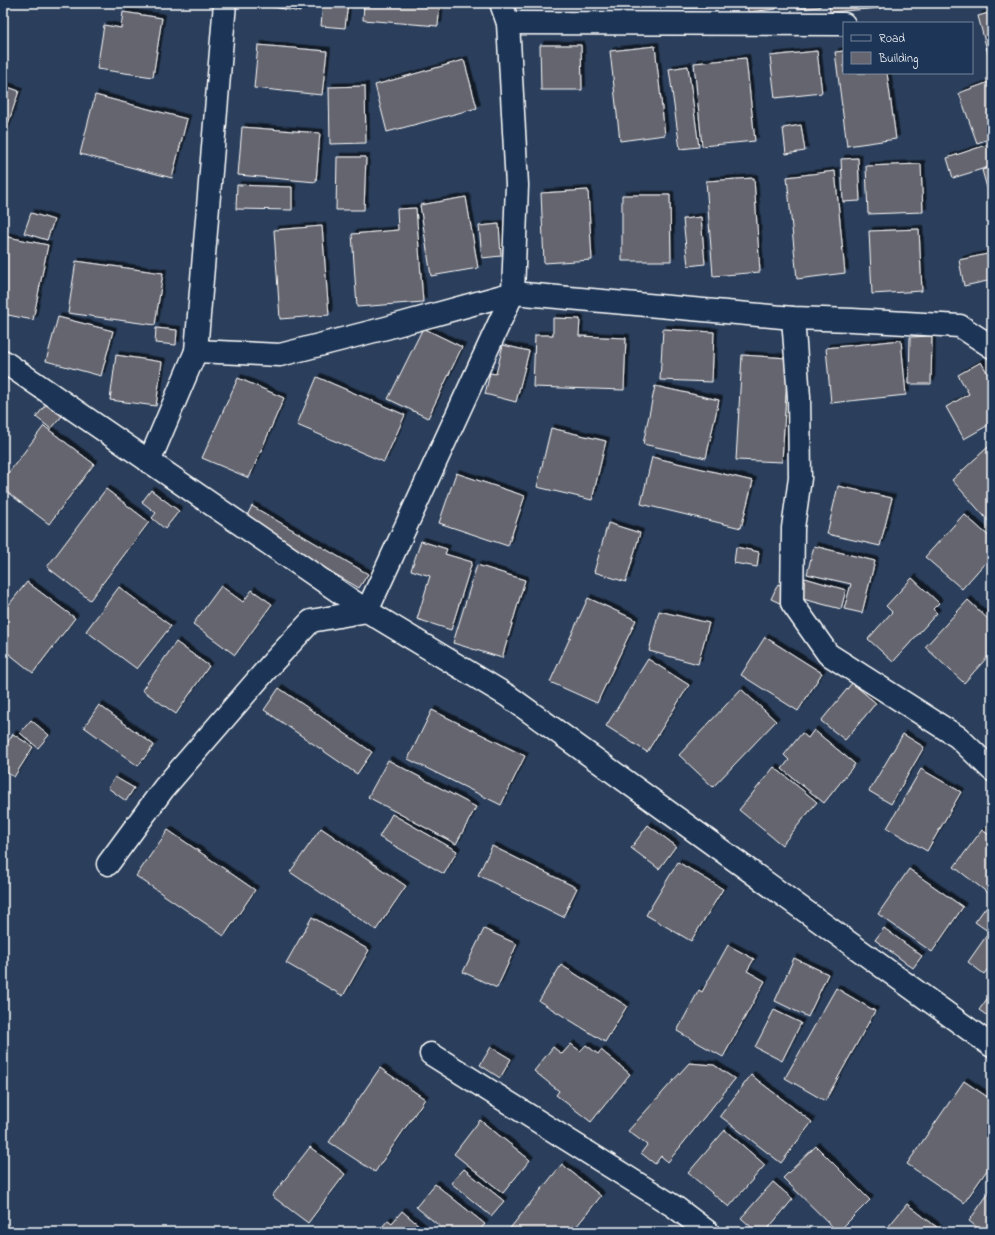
<svg xmlns="http://www.w3.org/2000/svg" width="995" height="1235" font-family="'Indie Flower',sans-serif">
  <style>
    .building { fill: #65656f; stroke: #fff; filter: url(#shadow) }
    .lines { fill: none; stroke-linecap: round; stroke-linejoin: round }
    .minor-casing { stroke: #fff; stroke-width: 25 }
    .minor { stroke: #1d3557; stroke-width: 22 }
  </style>
  <defs>
    <filter id="shadow"><feDropShadow dx="3.5" dy="-3.5" stdDeviation="0" flood-color="#0009"/></filter>
  </defs>
  <rect width="100%" height="100%" fill="#2b3f5c"/>
  <filter id="ink" filterUnits="userSpaceOnUse"><feTurbulence type="fractalNoise" baseFrequency=".025" numOctaves="2"/><feDisplacementMap in="SourceGraphic" scale="8" xChannelSelector="R" yChannelSelector="G"/><feConvolveMatrix kernelMatrix="1 2 1 2 8 2 1 2 1" color-interpolation-filters="sRGB"/></filter>
  <g filter="url(#ink)">
    <!-- building -->
    <g class="building">
      <path d="M252 3H301L300 12Z"/>
      <path d="M323 3H348L345 28 321 26Z"/>
      <path d="M364 3H440L438 26 363 20Z"/>
      <path d="M511 3H547L546 5Z"/>
      <rect x="685" y="3" width="21" height="5"/>
      <path d="M747 3H775L776 9 748 12Z"/>
      <path d="M797 3H820V7L797 9Z"/>
      <path d="M829 3H882V8L830 12Z"/>
      <path d="M123 12 162 18 153 77 97 69 104 25 121 28Z"/>
      <path d="M992 12V65H991L978 16Z"/>
      <path d="M258 45 327 51 322 95 254 88Z"/>
      <path d="M540 45H581L582 90H541Z"/>
      <path d="M655 46 665 135 620 141 610 51Z"/>
      <path d="M817 51 822 93 775 98 770 56Z"/>
      <path d="M844 51V73H887L896 139 847 146 835 52Z"/>
      <path d="M746 58 755 141 702 146 694 63Z"/>
      <path d="M464 60 477 108 387 132 375 85Z"/>
      <path d="M688 66 699 147 680 149 669 69Z"/>
      <path d="M992 81V138L977 143 959 93Z"/>
      <path d="M5 86 19 91 3 139V94Z"/>
      <path d="M365 86 366 143 330 144 329 87Z"/>
      <path d="M95 95 187 119 172 178 80 154Z"/>
      <path d="M801 125 805 151 786 154 783 128Z"/>
      <path d="M242 127 320 133 316 182 238 175Z"/>
      <path d="M992 143V166L953 178 947 158Z"/>
      <path d="M337 157H366L364 210H336Z"/>
      <path d="M858 158 860 201 843 202 841 159Z"/>
      <path d="M921 164 923 212 868 214 866 166Z"/>
      <path d="M992 167V206L982 170Z"/>
      <path d="M835 171 845 273 797 279 787 177Z"/>
      <path d="M754 178 760 272 713 276 706 181Z"/>
      <path d="M237 185 292 187V210L236 209Z"/>
      <path d="M588 190 592 260 544 263 541 193Z"/>
      <path d="M622 195H670L671 261H622Z"/>
      <path d="M466 197 478 268 431 276 420 205Z"/>
      <path d="M416 208 423 302 357 307 352 234 398 230 397 209Z"/>
      <path d="M31 213 54 220 47 240 24 233Z"/>
      <path d="M701 217 705 264 688 266 683 219Z"/>
      <path d="M499 224 501 256 482 258 479 226Z"/>
      <path d="M322 226 329 315 280 319 274 230Z"/>
      <path d="M919 229 922 291 872 294 869 231Z"/>
      <path d="M3 236 48 245 33 320 3 314Z"/>
      <path d="M992 253V280L964 286 959 260Z"/>
      <path d="M76 261 163 273 155 325 68 313Z"/>
      <path d="M58 317 113 331 101 376 46 361Z"/>
      <path d="M553 318 580 319 579 336 626 338 624 390 533 387 535 335H553Z"/>
      <path d="M156 328 177 330 176 345 155 343Z"/>
      <path d="M423 328 462 347 428 418 388 399Z"/>
      <path d="M663 329 714 332 712 382 660 380Z"/>
      <path d="M932 336 931 384H909L910 337Z"/>
      <path d="M901 340 906 395 831 403 826 348Z"/>
      <path d="M503 345 529 351 516 402 485 394 490 373 496 374Z"/>
      <path d="M116 355 162 362 156 406 110 400Z"/>
      <path d="M742 355 788 358 782 462 736 460Z"/>
      <path d="M981 362 992 381V423L964 439 946 407 969 394 958 375Z"/>
      <path d="M317 377 405 415 384 462 297 425Z"/>
      <path d="M238 378 284 398 249 478 202 458Z"/>
      <path d="M655 386 719 400 706 458 643 444Z"/>
      <path d="M47 403 62 416 51 429 36 417Z"/>
      <path d="M44 426 94 464 49 524 3 489V480Z"/>
      <path d="M551 428 606 441 592 500 537 487Z"/>
      <path d="M988 447 992 451V525L952 480Z"/>
      <path d="M652 457 753 481 741 528 641 504Z"/>
      <path d="M456 473 525 496 508 546 439 523Z"/>
      <path d="M838 486 892 498 880 546 827 534Z"/>
      <path d="M106 489 149 522 90 600 47 567Z"/>
      <path d="M151 490 179 511 165 529 152 518 156 513 142 502Z"/>
      <path d="M252 506 368 574 359 588 244 521Z"/>
      <path d="M964 514 992 539V555L962 589 925 557Z"/>
      <path d="M608 523 640 533 626 582 594 572Z"/>
      <path d="M421 541 447 549 445 554 472 562 451 630 417 619 430 576 411 570Z"/>
      <path d="M814 546 875 561 862 613 844 609 851 584 807 574Z"/>
      <path d="M736 547 759 552 757 567 734 563Z"/>
      <path d="M477 565 525 580 502 658 453 643Z"/>
      <path d="M805 578 846 590 841 609 799 598Z"/>
      <path d="M912 578 939 603 933 609 937 613 893 662 868 639 892 612 886 606Z"/>
      <path d="M27 582 75 618 33 673 3 649V612Z"/>
      <path d="M778 584 791 590 784 605 771 599Z"/>
      <path d="M221 586 243 602 252 590 272 604 235 655 193 624Z"/>
      <path d="M119 587 171 626 137 669 86 631Z"/>
      <path d="M588 598 636 620 597 703 550 682Z"/>
      <path d="M968 600 992 623V652L964 683 925 647Z"/>
      <path d="M659 611 709 623 698 664 649 651Z"/>
      <path d="M765 637 822 673 798 711 741 675Z"/>
      <path d="M176 642 209 666 176 714 142 690Z"/>
      <path d="M648 659 689 685 647 752 606 726Z"/>
      <path d="M852 683 876 703 845 740 821 721Z"/>
      <path d="M279 688 372 752 357 774 264 710Z"/>
      <path d="M741 689 776 721 713 787 679 755Z"/>
      <path d="M99 705 154 745 138 766 84 727Z"/>
      <path d="M432 710 525 756 501 805 408 759Z"/>
      <path d="M31 720 49 735 38 748 20 733Z"/>
      <path d="M814 730 855 764 824 803 782 769 789 760 784 755 802 733 808 738Z"/>
      <path d="M13 734 33 747 14 777 3 770V749Z"/>
      <path d="M903 734 924 747 891 804 869 791Z"/>
      <path d="M388 760 476 807 456 844 368 797Z"/>
      <path d="M774 767 817 802 782 845 739 810Z"/>
      <path d="M921 769 961 792 927 851 887 828Z"/>
      <path d="M115 777 134 788 126 801 108 788Z"/>
      <path d="M392 814 457 851 444 874 379 837Z"/>
      <path d="M648 825 676 846 659 869 631 848Z"/>
      <path d="M321 828 406 886 376 930 290 872Z"/>
      <path d="M168 830 255 890 224 936 136 876Z"/>
      <path d="M982 830 992 837V896L954 867Z"/>
      <path d="M492 846 577 888 563 917 478 875Z"/>
      <path d="M678 862 723 889 691 941 646 915Z"/>
      <path d="M909 869 963 907 932 952 878 914Z"/>
      <path d="M986 907 992 912V934L975 922Z"/>
      <path d="M312 917 369 950 343 996 286 963Z"/>
      <path d="M884 928 922 956 913 968 875 940Z"/>
      <path d="M484 929 517 944 497 988 463 972Z"/>
      <path d="M987 935 992 938V963L984 974 968 962Z"/>
      <path d="M728 945 754 959 747 971 765 981 723 1057 677 1031 699 990 702 992Z"/>
      <path d="M794 958 828 974 808 1017 775 1001Z"/>
      <path d="M561 965 627 1006 605 1042 539 1001Z"/>
      <path d="M836 988 875 1011 825 1101 785 1078Z"/>
      <path d="M992 992V1019L979 1010Z"/>
      <path d="M774 1010 801 1023 782 1061 755 1047Z"/>
      <path d="M571 1044 580 1051 586 1045 598 1054 601 1050 630 1074 591 1122 556 1095 559 1091 534 1071 553 1047 562 1054Z"/>
      <path d="M491 1047 511 1059 500 1078 480 1065Z"/>
      <path d="M689 1063 714 1065 735 1079 668 1162 661 1156 655 1164 641 1153 647 1145 628 1131Z"/>
      <path d="M380 1068 425 1099 375 1172 329 1142Z"/>
      <path d="M751 1075 812 1122 781 1163 720 1116Z"/>
      <path d="M964 1081 992 1100V1163L964 1203 907 1164Z"/>
      <path d="M480 1120 530 1160 503 1193 454 1154Z"/>
      <path d="M725 1130 765 1165 729 1207 688 1173Z"/>
      <path d="M816 1146 870 1200 838 1232 783 1178Z"/>
      <path d="M310 1147 345 1174 308 1223 272 1196Z"/>
      <path d="M562 1164 601 1196 572 1232H507Z"/>
      <path d="M464 1169 504 1201 491 1216 451 1183Z"/>
      <path d="M773 1182 793 1199 765 1232H757L741 1218Z"/>
      <path d="M435 1184 485 1224 478 1232H447L416 1207Z"/>
      <path d="M990 1191 992 1192V1232H983L969 1221Z"/>
      <path d="M907 1204 938 1228 935 1232H884Z"/>
      <path d="M402 1211 427 1232H378L388 1220 392 1223Z"/>
    </g>
    <g class="lines">
      <defs>
        <g id="minor">
          <path d="M508 23 844 24"/>
          <path d="M793 318 799 397 800 478 793 528 792 603 828 654 958 737 992 770"/>
          <path d="M196 351 280 355 386 328 513 293 793 318 852 320 960 326 992 347"/>
          <path d="M3 361 367 611 508 696 992 1046"/>
          <path d="M149 462 196 351 225 3"/>
          <path d="M108 864 164 788 273 662 311 621 367 611 513 293 517 185 508 23 501 3"/>
          <path d="M431 1054 675 1207 708 1232"/>
        </g>
      </defs>
      <!-- minor casing -->
      <use href="#minor" class="minor-casing"/>
      <!-- minor -->
      <use href="#minor" class="minor"/>
    </g>
  </g>
  <!-- margin -->
  <rect width="995" height="1235" fill="none" stroke="#1d3557" stroke-width="16"/>
  <rect x="8" y="8" width="979" height="1219" fill="none" stroke="#fff" stroke-width="1.5" filter="url(#ink)"/>
  <!-- legend -->
  <rect x="843" y="22" width="130" height="52" fill="#1d3557" stroke="#77869a"/>
  <rect x="851" y="35" width="20" height="6" fill="#1d3557" stroke="#77869a"/>
  <text x="879" y="42" font-size="12" fill="#ffffff">Road</text>
  <rect x="851" y="52" width="20" height="12" fill="#65656f" stroke="#77869a"/>
  <text x="879" y="62" font-size="12" fill="#ffffff">Building</text>
</svg>
